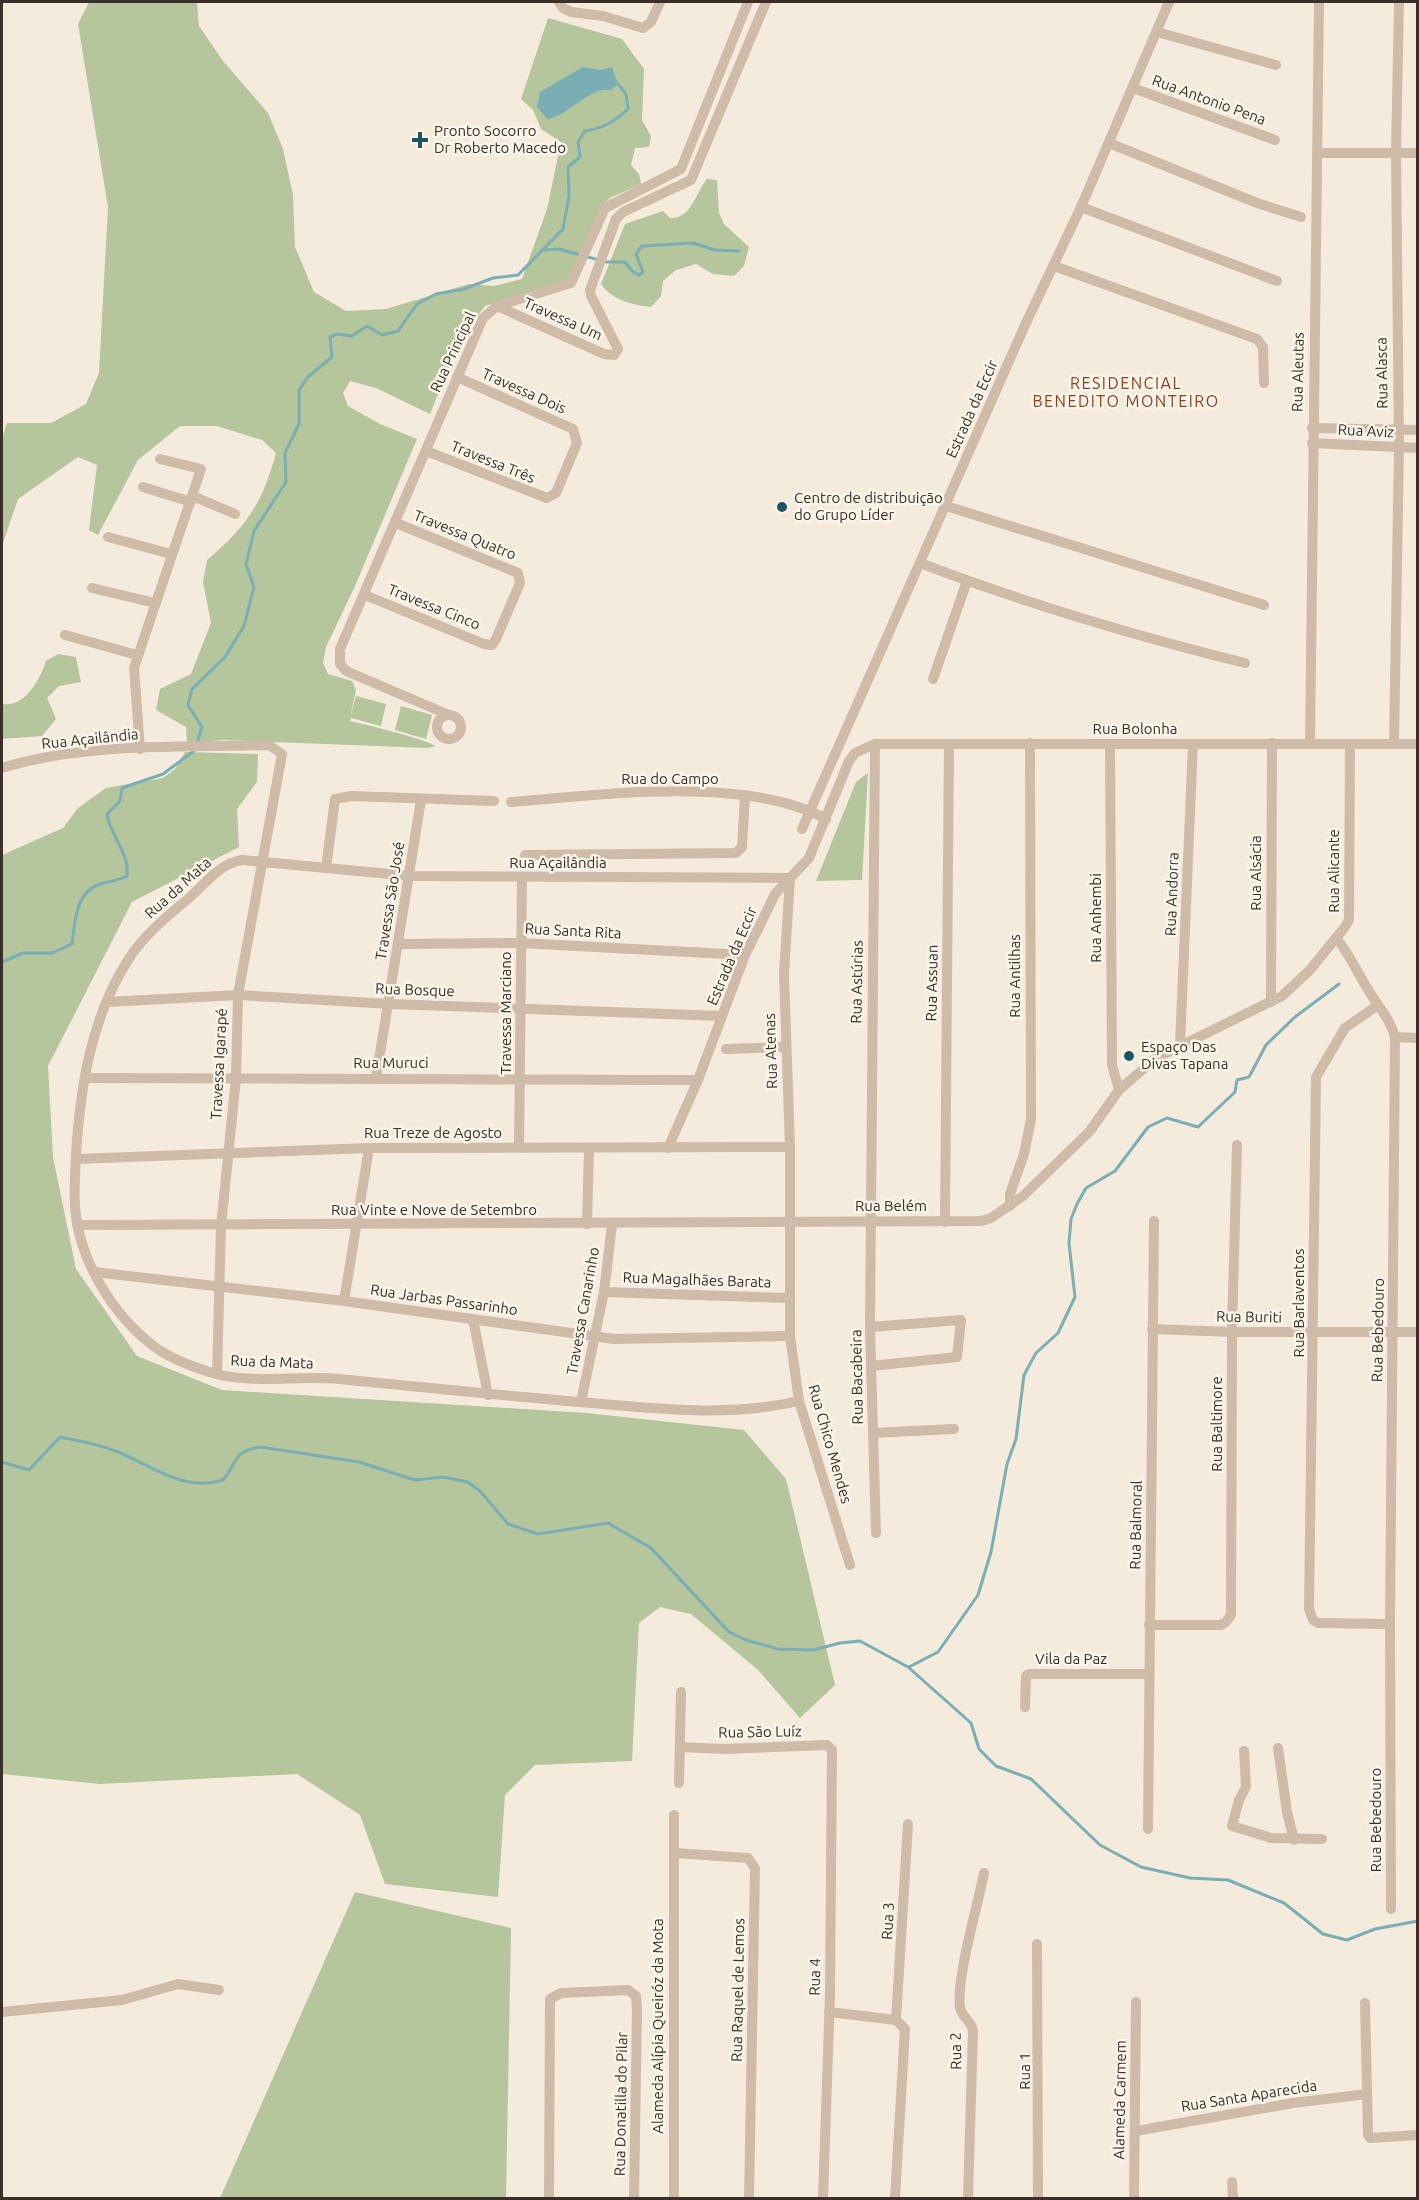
<svg xmlns="http://www.w3.org/2000/svg" width="1419" height="2200" font-family="Ubuntu,sans-serif">
  <style>
    .green { fill: #b5c59c }
    .water { fill: #79afb4 }
    .lines { fill: none; stroke-linecap: round; stroke-linejoin: round }
    .stream { stroke: #79afb4; stroke-width: 3 }
    .minor { stroke: #cebba8; stroke-width: 10 }
    .poi-dot { fill: #1a5760; stroke: #fbf5ea; stroke-width: 2 }
    .labels { text-anchor: middle; stroke-width: 5; stroke-linejoin: round; paint-order: stroke }
    .street-label { font-size: 15px; fill: #3a2f29; stroke: #fbf5ea }
    .poi-label { font-size: 15px; fill: #3a2f29; stroke: #fbf5ea; text-anchor: start }
    .neighbourhood-label { font-size: 16px; letter-spacing: 1.5px; fill: #913d1a; stroke: #fbf5ea }
  </style>
  <rect width="100%" height="100%" fill="#f5ebdd"/>
  <!-- green -->
  <g class="green">
    <path d="M89 2H197L199 26 223 61 268 113 283 149 293 195 295 247 314 292 346 311 386 309 469 284 494 286 522 279 547 209 561 142 541 129 533 110 521 99 548 18 622 39 644 69 642 120 651 136 649 147 635 148 631 165 639 174 641 184 610 198 602 205 569 279 485 306 460 340 430 414 376 388 350 381 343 393 348 406 380 424 417 439 355 586 326 647 323 663 328 674 352 681 356 690 350 718 356 696 386 704 381 726 351 718 350 721C364 724 429 740 435 746L428 748 225 740 187 742 186 727 156 710 160 689 191 674 211 623 203 582 207 560C247 526 262 504 276 453L262 440 217 426H180L138 460 98 535 89 530 97 465 78 457 18 499 2 546V438L7 423H51L86 404 99 373 108 207 78 24Z"/>
    <path d="M707 179 717 180 719 213 724 224 749 247 744 266 734 276 713 274 696 264 676 270 663 281 661 296 651 307C632 305 612 300 601 284L625 224 663 211 670 218C692 219 695 193 707 179Z"/>
    <path d="M58 654 76 657 81 682 59 686 47 698 56 719 42 736 2 739V704C25 708 40 679 46 661Z"/>
    <path d="M401 706 432 715 426 739 395 730Z"/>
    <path d="M185 752 258 754 257 782 237 809 239 847 132 902 48 1066 53 1157 76 1269 137 1356 222 1390 586 1413 744 1430 786 1479 835 1685 800 1718 758 1670 691 1614 660 1607 639 1623 632 1761 535 1765 505 1795 498 1897 385 1884 360 1815 297 1774 100 1784 2 1774V855L63 828 78 808 106 788 163 778 175 769Z"/>
    <path d="M868 773 862 880 816 881 856 782Z"/>
    <path d="M355 1892 511 1928 506 2198H220Z"/>
  </g>
  <!-- water -->
  <path class="water" d="M583 67 599 70 612 67 618 84 611 90C589 86 569 116 547 119L537 107 540 92Z"/>
  <g class="lines">
    <!-- stream -->
    <g class="stream">
      <path d="M544 250 559 249 606 262H625L632 271 639 275 643 272 636 254 642 246 693 243 715 250 739 251"/>
      <path d="M197 743 202 727 188 705 192 689 225 657 244 626 254 587 246 564 254 531 286 482 285 453 299 424V390L308 377 332 357 330 337 337 334 352 336 367 326 382 335 398 331 417 304 436 294 464 289 493 278 518 275 563 229 569 196 568 167 580 157 578 142 585 131C604 128 614 122 628 109L626 94 618 84"/>
      <path d="M2 962 23 953H52L72 944C75 923 75 892 100 884 110 881 118 881 127 876 130 852 110 837 107 814L120 801 122 788 163 774 195 750"/>
      <path d="M2 1462 29 1470 60 1437C81 1441 102 1445 123 1454 155 1468 186 1492 223 1480 238 1462 233 1451 260 1447L359 1462 415 1480 443 1477 468 1482 480 1491 508 1524 538 1534 608 1523 651 1548 729 1632 746 1640 778 1649 813 1650 840 1643 860 1641 908 1667 971 1723 979 1749 996 1766 1031 1779 1100 1845 1141 1867 1190 1878 1228 1880 1284 1903 1323 1934 1347 1940 1375 1929 1418 1921"/>
      <path d="M909 1667 938 1652 978 1595 991 1552 1007 1464 1016 1439 1024 1375 1036 1353 1058 1333 1075 1297 1069 1243 1071 1219 1077 1204 1086 1188 1115 1171 1148 1127 1167 1118 1198 1127 1235 1092 1237 1080 1249 1077 1266 1045 1295 1017 1339 984"/>
    </g>
    <!-- minor -->
    <g class="minor">
      <path d="M559 2 563 8 571 12 603 16 643 28 651 22 660 2"/>
      <path d="M1157 32 1276 65"/>
      <path d="M1133 88 1275 140"/>
      <path d="M1109 143 1257 203 1301 217"/>
      <path d="M1317 153H1418"/>
      <path d="M1081 207 1277 281"/>
      <path d="M1054 266 1257 339 1263 347 1264 383"/>
      <path d="M497 306 604 354 614 355 618 349 591 296 590 290 616 219 623 212 691 180 766 2"/>
      <path d="M1312 428 1418 430"/>
      <path d="M1312 443 1418 448"/>
      <path d="M426 451 547 498 556 493 577 443 573 429 457 377"/>
      <path d="M143 487 191 502"/>
      <path d="M193 496 235 514"/>
      <path d="M946 506 1264 605"/>
      <path d="M108 537 171 554"/>
      <path d="M920 563C1025 603 1136 636 1245 663"/>
      <path d="M92 588 155 603"/>
      <path d="M365 595 484 644 492 645 496 639 520 583 518 573 396 523"/>
      <path d="M65 635 137 655"/>
      <path d="M933 679 967 581"/>
      <path d="M449 715 346 671 340 664V649L483 318 497 306 571 283 605 208 681 169 748 2"/>
      <circle cx="449" cy="727" r="12"/>
      <path d="M1310 743 1319 2"/>
      <path d="M875 744 870 1327 876 1533"/>
      <path d="M1110 744 1112 1065 1119 1090"/>
      <path d="M1394 744 1399 447 1396 152 1399 2"/>
      <path d="M140 749 134 668 201 469 160 459"/>
      <path d="M2 768C86 742 181 748 269 745L282 754 238 995 236 1078 221 1226 217 1374"/>
      <path d="M511 802C601 795 746 775 826 819"/>
      <path d="M802 829 1025 325 1081 207 1169 2"/>
      <path d="M525 855 736 853 742 847 745 796"/>
      <path d="M326 868 335 799 351 796 494 801"/>
      <path d="M1336 938C1350 954 1357 973 1369 991 1378 1007 1390 1018 1395 1037L1418 1038"/>
      <path d="M398 944 520 943 745 955"/>
      <path d="M107 1002 238 995 390 1004 722 1016"/>
      <path d="M1271 1002 1272 743"/>
      <path d="M1378 1005 1345 1028 1316 1077 1309 1609 1313 1620 1318 1623 1390 1624 1395 1037"/>
      <path d="M1180 1045 1193 744"/>
      <path d="M726 1049 786 1047"/>
      <path d="M85 1078 698 1080"/>
      <path d="M376 1078 421 800"/>
      <path d="M519 1147 522 878"/>
      <path d="M668 1148 698 1080 745 955 760 925 775 894 809 858 849 761 855 753 875 744H1418"/>
      <path d="M76 1159 369 1148 790 1147"/>
      <path d="M1010 1206V1194L1024 1154 1031 1119 1030 743"/>
      <path d="M945 1222 949 744"/>
      <path d="M587 1224 589 1149"/>
      <path d="M77 1225 981 1221 991 1218 1023 1196 1090 1131 1119 1090 1156 1058 1282 996 1309 971 1345 927 1349 920 1350 744"/>
      <path d="M94 1272 344 1301 614 1339 790 1336"/>
      <path d="M604 1292 788 1298"/>
      <path d="M344 1301 369 1148"/>
      <path d="M473 1319 488 1395"/>
      <path d="M870 1327 961 1320 957 1357 871 1366"/>
      <path d="M1152 1329 1232 1332H1418"/>
      <path d="M799 1401C730 1417 661 1409 591 1403 506 1396 423 1387 339 1379 298 1375 256 1384 216 1374 196 1368 176 1361 159 1350 118 1321 86 1272 77 1223 73 1200 75 1178 76 1155 80 1088 91 1018 128 960 143 936 166 917 188 899 204 885 220 863 242 860L411 876 790 878 784 974 790 1147V1336L799 1401 850 1565"/>
      <path d="M581 1402 604 1292 612 1225"/>
      <path d="M873 1433 954 1429"/>
      <path d="M1390 1624 1391 1909"/>
      <path d="M1149 1625H1220L1225 1623 1231 1615 1232 1332 1237 1145"/>
      <path d="M1025 1707 1026 1676 1029 1674H1148"/>
      <path d="M680 1747 724 1749 827 1745 832 1750 830 1995 823 2198"/>
      <path d="M1278 1748 1287 1812 1294 1840"/>
      <path d="M1244 1751 1246 1787 1239 1800 1232 1826 1271 1838 1322 1839"/>
      <path d="M679 1783 681 1692"/>
      <path d="M1148 1829 1154 1221"/>
      <path d="M675 1853 748 1858 755 1868 749 2198"/>
      <path d="M1037 1944 1038 2198"/>
      <path d="M1365 2003 1368 2135 1370 2138 1418 2135"/>
      <path d="M2 2012 122 2000 178 1984 219 1990"/>
      <path d="M829 2012 896 2020 905 2029 895 2198"/>
      <path d="M896 2020 908 1824"/>
      <path d="M1136 2131 1293 2103 1367 2094"/>
      <path d="M1232 2182 1233 2198"/>
      <path d="M549 2198 550 1999 561 1993 628 1990 636 1996 637 2009 634 2198"/>
      <path d="M674 2198V1815"/>
      <path d="M968 2198 973 2031C972 2021 961 2017 960 2007 956 1978 978 1905 984 1873"/>
      <path d="M1134 2198 1136 2002"/>
    </g>
  </g>
  <!-- markers -->
  <g class="poi-dot">
    <path d="M417 131h6v6h6v6h-6v6h-6v-6h-6v-6h6z"/>
    <circle cx="782" cy="507" r="6"/>
    <circle cx="1129" cy="1056" r="6"/>
  </g>
  <g class="labels">
    <!-- street labels -->
    <g class="street-label">
      <text transform="translate(1209 100) rotate(20)" y="5">Rua Antonio Pena</text>
      <text transform="translate(563 319) rotate(24)" y="5">Travessa Um</text>
      <text transform="translate(453 352) rotate(-65)" y="5">Rua Principal</text>
      <text transform="translate(1298 372) rotate(-89)" y="5">Rua Aleutas</text>
      <text transform="translate(1382 373) rotate(-91)" y="5">Rua Alasca</text>
      <text transform="translate(524 391) rotate(24)" y="5">Travessa Dois</text>
      <text transform="translate(972 409) rotate(-66)" y="5">Estrada da Eccir</text>
      <text transform="translate(1366 431) rotate(3)" y="5">Rua Aviz</text>
      <text transform="translate(493 462) rotate(22)" y="5">Travessa Três</text>
      <text transform="translate(465 535) rotate(22)" y="5">Travessa Quatro</text>
      <text transform="translate(434 607) rotate(22)" y="5">Travessa Cinco</text>
      <text x="1135" y="734">Rua Bolonha</text>
      <text transform="translate(90 739) rotate(-6)" y="5">Rua Açailândia</text>
      <text x="670" y="784">Rua do Campo</text>
      <text x="558" y="868">Rua Açailândia</text>
      <text transform="translate(1334 871) rotate(-90)" y="5">Rua Alicante</text>
      <text transform="translate(1256 873) rotate(-90)" y="5">Rua Alsácia</text>
      <text transform="translate(178 888) rotate(-42)" y="5">Rua da Mata</text>
      <text transform="translate(1172 894) rotate(-88)" y="5">Rua Andorra</text>
      <text transform="translate(390 901) rotate(-81)" y="5">Travessa São José</text>
      <text transform="translate(1096 918) rotate(-90)" y="5">Rua Anhembi</text>
      <text transform="translate(573 931) rotate(3)" y="5">Rua Santa Rita</text>
      <text transform="translate(732 956) rotate(-67)" y="5">Estrada da Eccir</text>
      <text transform="translate(1015 976) rotate(-90)" y="5">Rua Antilhas</text>
      <text transform="translate(857 982) rotate(-89)" y="5">Rua Astúrias</text>
      <text transform="translate(932 983) rotate(-89)" y="5">Rua Assuan</text>
      <text transform="translate(415 990) rotate(2)" y="5">Rua Bosque</text>
      <text transform="translate(506 1013) rotate(-90)" y="5">Travessa Marciano</text>
      <text transform="translate(771 1051) rotate(-92)" y="5">Rua Atenas</text>
      <text x="391" y="1068">Rua Muruci</text>
      <text transform="translate(219 1064) rotate(-87)" y="5">Travessa Igarapé</text>
      <text x="433" y="1138">Rua Treze de Agosto</text>
      <text x="891" y="1211">Rua Belém</text>
      <text x="434" y="1215">Rua Vinte e Nove de Setembro</text>
      <text transform="translate(697 1280) rotate(2)" y="5">Rua Magalhães Barata</text>
      <text transform="translate(444 1300) rotate(8)" y="5">Rua Jarbas Passarinho</text>
      <text transform="translate(1299 1303) rotate(-90)" y="5">Rua Barlaventos</text>
      <text transform="translate(583 1311) rotate(-80)" y="5">Travessa Canarinho</text>
      <text transform="translate(1249 1317) rotate(1)" y="5">Rua Buriti</text>
      <text transform="translate(1378 1330) rotate(-89)" y="5">Rua Bebedouro</text>
      <text transform="translate(272 1362) rotate(2)" y="5">Rua da Mata</text>
      <text transform="translate(857 1377) rotate(-91)" y="5">Rua Bacabeira</text>
      <text transform="translate(1217 1424) rotate(-90)" y="5">Rua Baltimore</text>
      <text transform="translate(830 1444) rotate(74)" y="5">Rua Chico Mendes</text>
      <text transform="translate(1136 1525) rotate(-89)" y="5">Rua Balmoral</text>
      <text x="1071" y="1664">Vila da Paz</text>
      <text transform="translate(760 1732) rotate(-1)" y="5">Rua São Luíz</text>
      <text transform="translate(1376 1820) rotate(-90)" y="5">Rua Bebedouro</text>
      <text transform="translate(888 1921) rotate(-87)" y="5">Rua 3</text>
      <text transform="translate(815 1977) rotate(-89)" y="5">Rua 4</text>
      <text transform="translate(738 1990) rotate(-89)" y="5">Rua Raquel de Lemos</text>
      <text transform="translate(658 2026) rotate(-90)" y="5">Alameda Alípia Queiróz da Mota</text>
      <text transform="translate(956 2051) rotate(-91)" y="5">Rua 2</text>
      <text transform="translate(1025 2071) rotate(-90)" y="5">Rua 1</text>
      <text transform="translate(1249 2096) rotate(-9)" y="5">Rua Santa Aparecida</text>
      <text transform="translate(1120 2100) rotate(-89)" y="5">Alameda Carmem</text>
      <text transform="translate(621 2104) rotate(-89)" y="5">Rua Donatilla do Pilar</text>
    </g>
    <!-- poi labels -->
    <g class="poi-label">
      <text x="434" y="136">Pronto Socorro<tspan x="434" dy="17">Dr Roberto Macedo</tspan></text>
      <text x="794" y="503">Centro de distribuição<tspan x="794" dy="17">do Grupo Líder</tspan></text>
      <text x="1141" y="1052">Espaço Das<tspan x="1141" dy="17">Divas Tapana</tspan></text>
    </g>
    <!-- neighbourhood labels -->
    <g class="neighbourhood-label">
      <text x="1126" y="389">RESIDENCIAL<tspan x="1126" dy="18">BENEDITO MONTEIRO</tspan></text>
    </g>
  </g>
  <!-- border -->
  <rect width="1419" height="2200" fill="none" stroke="#3a2f29" stroke-width="6"/>
</svg>
